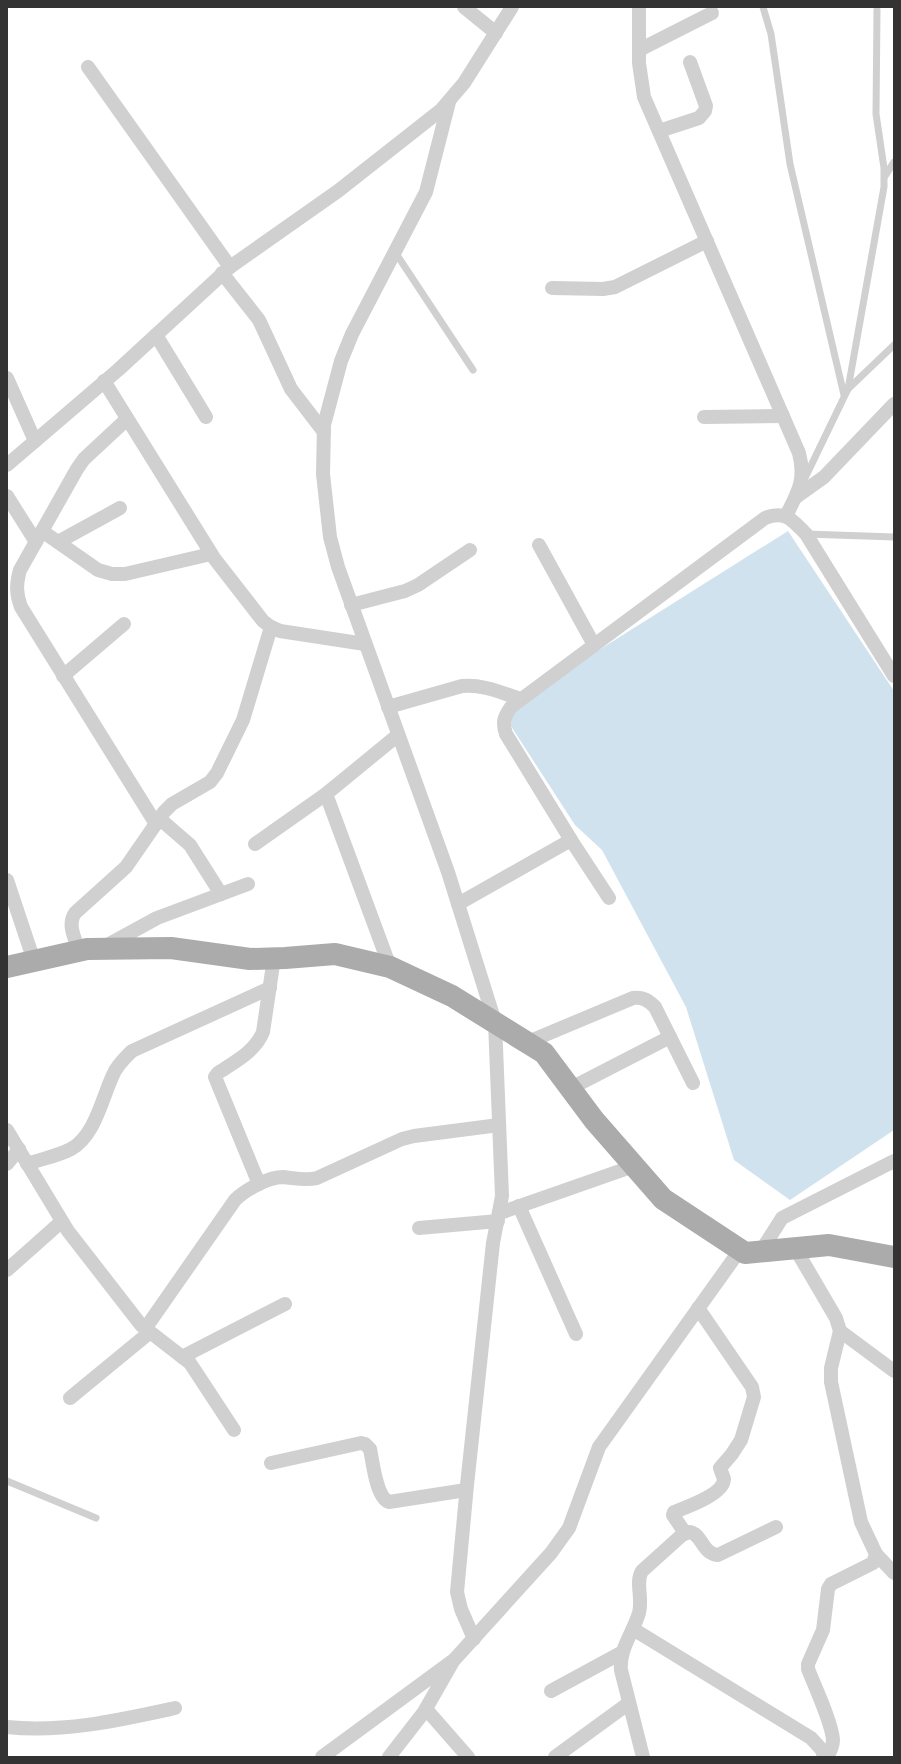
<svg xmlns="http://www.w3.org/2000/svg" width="901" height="1764" font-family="'Public Sans',sans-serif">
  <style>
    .water { fill: #cfe2ee }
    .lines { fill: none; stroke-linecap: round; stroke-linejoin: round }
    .lane { stroke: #d0d0d0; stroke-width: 7 }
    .street { stroke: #d0d0d0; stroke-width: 14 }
    .primary { stroke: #ababab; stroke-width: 22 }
  </style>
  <rect width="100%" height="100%" fill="#fff"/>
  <!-- water -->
  <path class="water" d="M788 531 894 691V1130L790 1200 734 1160 686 1007 602 850 575 825 507 720 534 691Z"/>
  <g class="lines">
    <!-- lane -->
    <g class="lane">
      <path d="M763 7 771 34 790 164 844 395"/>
      <path d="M885 176 894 162"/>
      <path d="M395 252 473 370"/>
      <path d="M848 389 884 187V168L876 114 877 10"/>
      <path d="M805 478 848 389 894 345"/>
      <path d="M806 534 894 537"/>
      <path d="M7 1481 96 1518"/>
    </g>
    <!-- street -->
    <g class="street">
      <path d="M464 7 496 33"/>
      <path d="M639 7V63L644 97 799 453C806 480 798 492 786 516"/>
      <path d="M639 50 712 13"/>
      <path d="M88 67 230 267"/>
      <path d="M449 102 426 192 352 334 341 361 324 425 323 474 330 537 338 567 448 872 495 1022 502 1196 493 1243 467 1485 457 1592 461 1609 474 1639"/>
      <path d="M659 131 699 118 705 111 706 106 690 62"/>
      <path d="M222 273 259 320 291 389 324 432"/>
      <path d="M552 288 603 289 615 287 707 241"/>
      <path d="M156 335 206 417"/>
      <path d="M7 378 35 441"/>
      <path d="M104 381 214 558 263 621 271 627 280 631 365 644"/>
      <path d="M704 417 783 416"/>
      <path d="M127 419 84 459 77 469 20 570C16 584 16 594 21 607L156 824"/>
      <path d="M7 465 118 370 230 267 338 191 441 110 464 83 512 7"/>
      <path d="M7 496 36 542"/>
      <path d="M796 497 824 477 894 404"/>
      <path d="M42 531 98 570 112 574H125L211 554"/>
      <path d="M58 542 120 508"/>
      <path d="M539 545 594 645"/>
      <path d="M351 605 405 591 418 585 470 550"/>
      <path d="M63 676 124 624"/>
      <path d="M388 707 462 686C483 684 502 693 521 699"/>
      <path d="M326 794 390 967"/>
      <path d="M160 819 190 845 221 894"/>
      <path d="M255 844 326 794 398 735"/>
      <path d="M7 880 34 961"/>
      <path d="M609 898 571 840 506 734C502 722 504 717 511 707L765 518C786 510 792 520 806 534L894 676"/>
      <path d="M458 904 571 840"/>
      <path d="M104 947 157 918 248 884"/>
      <path d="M79 951C75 939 67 924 75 913L126 867 164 812 172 804 210 782 217 773 243 720 271 627"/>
      <path d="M528 1042 633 998C643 997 648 1000 655 1007L693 1083"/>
      <path d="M571 1088 670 1037"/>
      <path d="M7 1130 68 1231 141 1325 190 1363 234 1430"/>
      <path d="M7 1164 19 1149"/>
      <path d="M27 1164C41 1159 58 1156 71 1149 95 1136 102 1098 113 1075 117 1065 125 1058 132 1051L270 988"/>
      <path d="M259 1184 215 1077 218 1073C234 1062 255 1052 263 1032L274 958"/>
      <path d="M519 1206 576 1334"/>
      <path d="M500 1213 634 1166"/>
      <path d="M419 1228 498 1221"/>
      <path d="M795 1248 836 1318 840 1331 831 1368V1382L861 1522 876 1554 873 1563 831 1584 828 1589 823 1630 808 1664V1669C815 1687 832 1723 833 1740 833 1746 830 1752 827 1757"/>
      <path d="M761 1251 782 1218 894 1161"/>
      <path d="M7 1270 61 1222"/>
      <path d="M145 1329 235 1200C245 1190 268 1177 283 1177 295 1178 305 1181 317 1178L402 1139 414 1136 499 1125"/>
      <path d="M840 1331 894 1371"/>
      <path d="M182 1357 285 1304"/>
      <path d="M70 1398 149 1333"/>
      <path d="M271 1463 361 1443 365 1444 370 1449C373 1463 376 1497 389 1502L466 1490"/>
      <path d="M685 1533 673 1515 674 1512C687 1507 724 1494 724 1479L720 1468 732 1454 741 1440 754 1397 752 1387 698 1308"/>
      <path d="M876 1554 894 1573"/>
      <path d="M633 1629 811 1738 822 1750 824 1757"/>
      <path d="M551 1691 621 1653"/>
      <path d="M426 1709 468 1757"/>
      <path d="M7 1727C63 1733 120 1720 175 1708"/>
      <path d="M322 1757 454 1660 551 1553 569 1528 599 1447 740 1250"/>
      <path d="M389 1757 424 1712 452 1663"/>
      <path d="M555 1757 629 1703"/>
      <path d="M643 1757 621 1670C619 1649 633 1633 639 1613 643 1598 635 1582 642 1571L682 1535 689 1532C702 1533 702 1554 718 1555L776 1527"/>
    </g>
    <!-- primary -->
    <path class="primary" d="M7 967 87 949 171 948 250 959 285 958 335 954 390 967 452 996 544 1053 594 1120 663 1199 745 1253 829 1245 894 1257"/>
  </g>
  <!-- border -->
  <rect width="901" height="1764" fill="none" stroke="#333333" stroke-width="16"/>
</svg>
